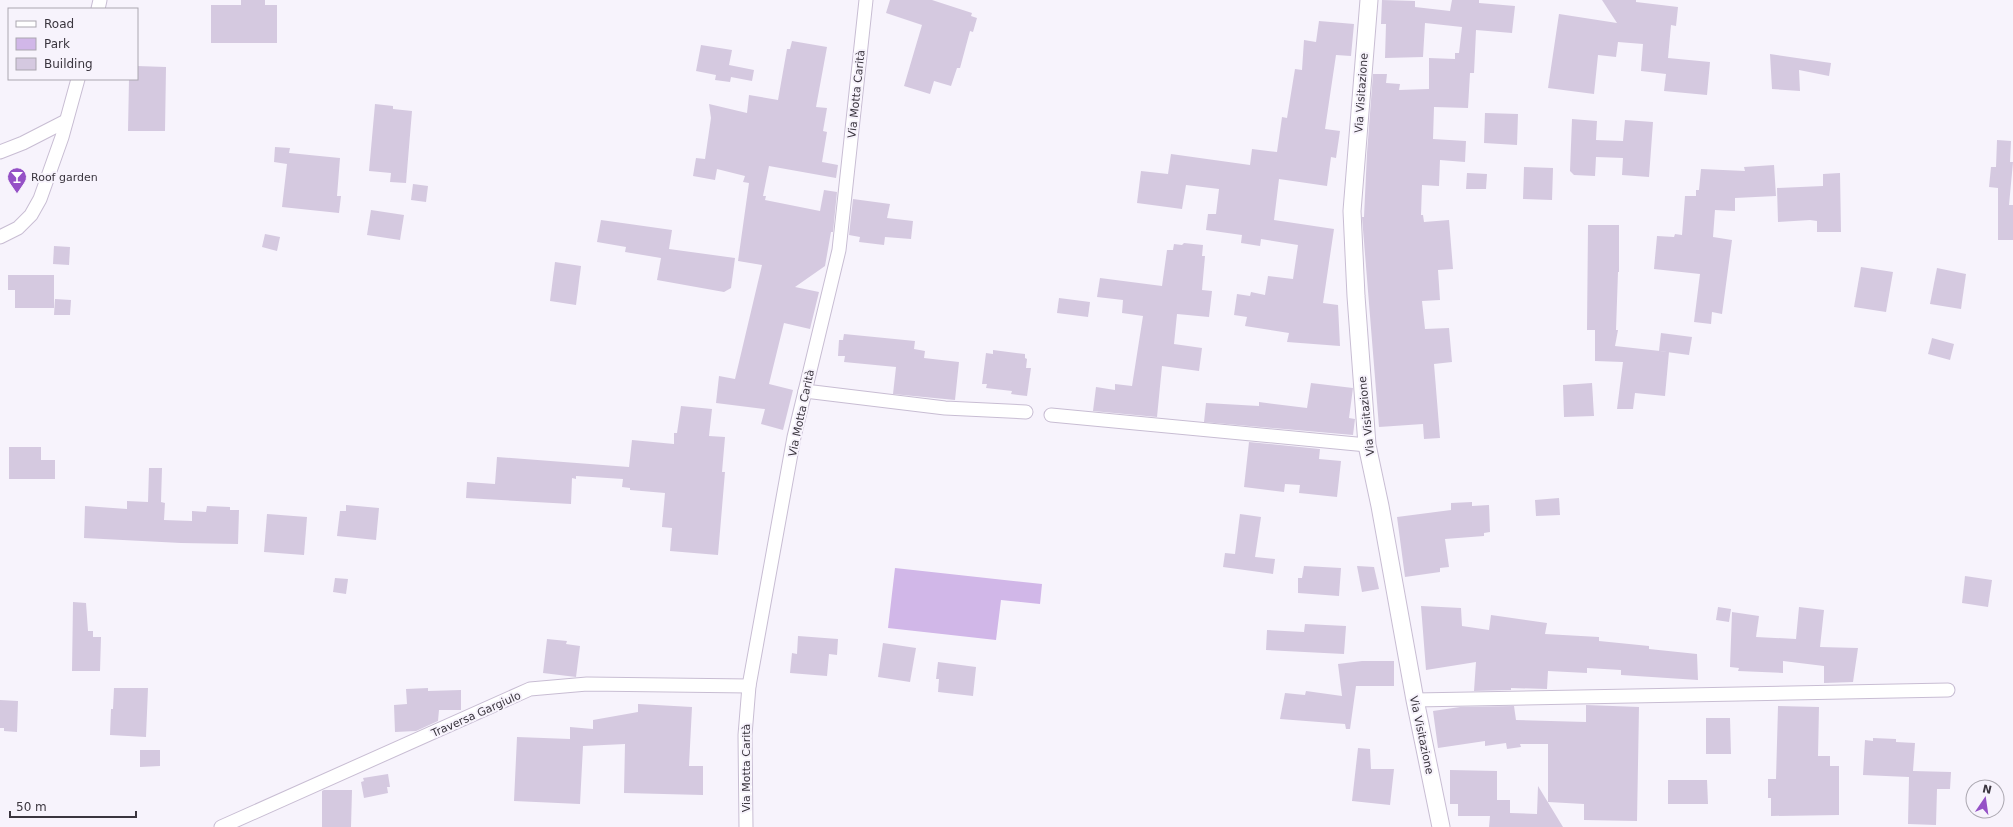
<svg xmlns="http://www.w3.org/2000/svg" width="2013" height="827" font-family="'DejaVu Sans',sans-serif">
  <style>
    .green { fill: #d1b7e8 }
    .building { fill: #d5c9e0 }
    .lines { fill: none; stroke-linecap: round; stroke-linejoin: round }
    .minor-casing { stroke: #c8bdd3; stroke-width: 15 }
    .tertiary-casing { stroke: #c8bdd3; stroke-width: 19 }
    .minor { stroke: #fff; stroke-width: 13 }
    .tertiary { stroke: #fff; stroke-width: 17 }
    .labels { text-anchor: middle; stroke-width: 4; stroke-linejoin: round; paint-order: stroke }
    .street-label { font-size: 11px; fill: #3a353e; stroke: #f7f3fc }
    .poi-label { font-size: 11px; fill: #3a353e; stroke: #f7f3fc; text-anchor: start }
  </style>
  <rect width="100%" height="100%" fill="#f7f3fc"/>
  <!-- green -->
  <path class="green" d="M895 568 1042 584 1040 604 1001 600 996 640 888 628Z"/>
  <!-- building -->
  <g class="building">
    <path d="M241 0H265V5H277V43H211V5H241Z"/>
    <path d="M890 0H932L972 13 971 16 977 18 973 32 970 31 960 68H957L951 86 934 81 930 94 904 86 922 25 886 13Z"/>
    <path d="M1382 0 1415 1V7L1450 11 1452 0H1479V3L1515 6 1512 33 1476 30 1474 73H1470L1468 108 1434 107 1433 139 1466 141 1465 162 1440 160 1439 186 1422 185 1421 215H1423L1424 222 1449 220 1453 269 1438 270 1440 300 1422 301 1425 329 1449 328 1452 362 1434 364 1440 438 1424 439 1423 424 1379 427 1362 217H1364L1367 153 1373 74H1387L1386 83 1400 84 1399 90 1429 89V58L1455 59V53H1459L1462 27 1425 23 1423 57 1385 58 1386 24H1381Z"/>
    <path d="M1602 0H1636V2L1678 7 1676 26 1671 25 1668 58 1710 62 1707 95 1664 91 1666 74 1641 71 1643 44 1618 42 1616 57 1598 55 1594 94 1548 88 1559 14 1617 23Z"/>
    <path d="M1319 21 1354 24 1351 56 1336 55 1325 129 1340 131 1336 158 1331 157 1327 186 1279 179 1274 220 1334 229 1323 303 1338 305 1340 346 1287 342 1289 333 1245 326 1247 317 1234 315 1237 294 1250 296 1251 292 1265 295 1268 276 1293 279 1298 245 1261 239 1260 246 1241 243 1242 235 1206 230 1208 214H1216L1219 189 1186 185 1182 209 1137 203 1141 171 1168 174 1171 154 1250 165 1252 149 1277 152 1282 117 1287 118 1295 69 1302 70 1304 40 1316 42Z"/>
    <path d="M792 41 827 47 816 107 827 108 823 131 827 132 822 162 838 165 836 178 769 166 763 196H766L765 200 820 211 824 190 837 192 833 232H831L825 266 795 287 819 292 810 329 784 323 769 384 793 390 783 430 761 424 765 409 716 403 719 376 735 379 762 265 738 261 749 183 743 182 745 176 717 169 715 180 693 176 696 158 705 159 711 118 709 104 747 113 749 95 778 100 787 49H790Z"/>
    <path d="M701 45 732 50 729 65 754 70 752 81 731 77 730 82 715 80 716 75 696 71Z"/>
    <path d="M1770 54 1831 63 1829 76 1799 70 1800 91 1772 89Z"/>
    <path d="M137 66 166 67 165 131H128L129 79H137Z"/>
    <path d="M375 104 393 106V109L412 111 406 183 390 182 391 173 369 171Z"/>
    <path d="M1485 113 1518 114 1517 145 1484 143Z"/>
    <path d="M1572 119 1597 121 1596 140 1623 141 1625 120 1653 122 1649 177 1622 175 1623 158 1596 157 1595 176 1574 175 1570 171Z"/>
    <path d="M1997 140 2011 141 2010 162H2013L2009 205H2013V240H1998V188L1989 187 1991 167H1996Z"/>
    <path d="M275 147 290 148 289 153 340 158 337 196H341L339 213 282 207 287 164 274 162Z"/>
    <path d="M1774 165 1776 196 1735 198V211L1715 210 1713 237 1732 240 1722 314 1712 312 1711 324 1694 322 1700 274 1654 269 1657 236 1674 237 1675 234 1682 235 1685 196H1696V190H1699L1701 169 1745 171 1744 167Z"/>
    <path d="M1524 167 1553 168 1552 200 1523 199Z"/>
    <path d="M1467 173 1487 174 1486 189H1466Z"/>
    <path d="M1840 173 1841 232H1817V221L1810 220 1778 222 1777 188 1823 186V174Z"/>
    <path d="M413 184 428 186 426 202 411 200Z"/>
    <path d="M853 199 890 204 887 218 913 221 911 239 885 237 884 245 859 242 860 237 849 235Z"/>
    <path d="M371 210 404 215 400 240 367 235Z"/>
    <path d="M601 220 672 230 669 249 735 258 731 288 724 292 657 280 661 258 625 252 626 247 597 242Z"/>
    <path d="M1588 225H1619V272H1618L1616 330H1618L1615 346 1669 352 1665 396 1635 393 1633 409H1617L1623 362 1595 361V330H1587Z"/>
    <path d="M265 234 280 237 277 251 262 247Z"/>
    <path d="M1184 243 1203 245 1202 256H1205L1202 290 1212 291 1209 317 1177 314 1174 344 1202 348 1199 371 1162 366 1157 417 1093 411 1096 387 1115 390V384L1132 386 1143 316 1122 313 1123 300 1097 297 1100 278 1162 286 1167 250H1173L1174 244 1182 245Z"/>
    <path d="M54 246 70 247 69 265 53 264Z"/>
    <path d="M555 262 581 266 576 305 550 301Z"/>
    <path d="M1861 267 1893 272 1886 312 1854 307Z"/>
    <path d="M1937 268 1966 274 1961 309 1930 304Z"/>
    <path d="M8 275H54V308H15V290H8Z"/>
    <path d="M1059 298 1090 302 1088 317 1057 313Z"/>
    <path d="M55 299 71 300 70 315H54Z"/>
    <path d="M1661 333 1692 337 1689 355 1659 351Z"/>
    <path d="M844 334 915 341 914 349 925 351 924 358 959 362 955 400 893 394 896 367 844 362 845 356H838L839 340H843Z"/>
    <path d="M1932 338 1954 344 1950 360 1928 354Z"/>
    <path d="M993 350 1025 354V358L1027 359 1026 368H1031L1027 396 1011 394 1012 391 986 388 987 384H982L986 353 993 354Z"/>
    <path d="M1311 383 1353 388 1349 418 1355 419 1353 435 1204 422 1206 403 1259 406V402L1307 408Z"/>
    <path d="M1592 383 1594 416 1564 417 1563 385Z"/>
    <path d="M681 406 712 409 709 436 725 437 722 472H725L718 555 670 551 672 528 662 527 665 493 630 490V488L622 487 623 479 576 476V479L572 478 571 504 466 498 467 482 495 484 497 457 629 467 632 440 674 444V433H677Z"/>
    <path d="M1249 442 1320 449 1319 459 1341 461 1337 497 1299 493 1300 485 1285 484 1284 492 1244 487Z"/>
    <path d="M9 447H41V460H55V479H9Z"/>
    <path d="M149 468H162L161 502 165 503 164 520 192 521V511L206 512 207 506 230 507V510H239L238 544 181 543 84 538 85 506 127 509V501L148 502Z"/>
    <path d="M1559 498 1560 515 1536 516 1535 500Z"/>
    <path d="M1472 502V506L1489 505 1490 532 1484 533V536L1445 539 1449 567 1440 568V572L1405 577 1397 517 1451 510V503Z"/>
    <path d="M346 505 379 508 376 540 337 536 340 511H346Z"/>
    <path d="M267 514 307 517 304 555 264 552Z"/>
    <path d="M1240 514 1261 517 1255 557 1275 559 1273 574 1223 567 1225 553 1235 554Z"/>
    <path d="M1304 566 1341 568 1339 596 1298 593V578H1302Z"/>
    <path d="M1357 566 1374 567 1379 589 1362 592Z"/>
    <path d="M1965 576 1992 580 1988 607 1962 603Z"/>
    <path d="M335 578 348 579 346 594 333 592Z"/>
    <path d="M73 602 86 603 88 631H93V637H101L100 671H72Z"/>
    <path d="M1421 606 1461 608 1462 626 1489 630 1491 615 1547 623 1545 634 1599 637V641L1649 646V649L1697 654 1698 680 1621 675V670L1587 668V673L1548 671 1547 689 1511 688V690L1474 691 1476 662 1426 670Z"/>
    <path d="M1718 607 1731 609 1729 622 1716 620Z"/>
    <path d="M1799 607 1824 610 1820 647 1858 648 1853 682 1824 683V666L1783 661V673L1738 671 1739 668 1730 667 1732 612 1759 616 1756 637 1796 639Z"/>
    <path d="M1305 624 1346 626 1344 654 1266 650 1267 630 1304 632Z"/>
    <path d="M798 636 838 639 837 655 829 654 827 676 790 673 792 653 797 654Z"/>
    <path d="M547 639 567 641 566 644 580 646 576 677 543 673Z"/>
    <path d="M883 643 916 648 910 682 878 677Z"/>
    <path d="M1362 661H1394V686H1356L1350 729H1346L1345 724 1280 719 1285 693 1305 695 1306 691 1342 696 1338 664Z"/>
    <path d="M938 662 976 667 973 696 938 692 939 679H936Z"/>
    <path d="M114 688H148L146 737 110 735 111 709H113Z"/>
    <path d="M428 688V691L461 690V710H439L438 721 416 731 395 732 394 705 407 704 406 689Z"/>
    <path d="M0 700 18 701 17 732 4 731V728H0Z"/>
    <path d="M638 704 692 707 689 766H703V795L624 793 625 744 583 746 580 804 514 801 517 737 570 739V727L593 729V720L638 712Z"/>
    <path d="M1586 705 1639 707 1637 821 1584 820V804L1548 802V744H1520L1521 747 1507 749 1506 743 1485 746V741L1438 748 1433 711 1460 707 1514 706 1516 720 1586 722Z"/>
    <path d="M1778 706 1819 707 1818 756H1830V766H1839V815L1771 816V798H1768V779H1776Z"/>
    <path d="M1706 718H1730L1731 754H1706Z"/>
    <path d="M1873 738 1896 739V742L1915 743 1913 771 1951 772 1950 789H1937L1936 825 1908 824 1909 777 1863 775 1865 740 1873 741Z"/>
    <path d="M1358 748 1370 749 1371 769H1394L1390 805 1352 801Z"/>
    <path d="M140 750H160V766L140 767Z"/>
    <path d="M1450 770 1497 771V800H1510V813L1537 814 1538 786 1563 827H1489L1490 816H1458V804H1450Z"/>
    <path d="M388 774 390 787H387L388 793 364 798 361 782 364 781 363 778Z"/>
    <path d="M1668 780H1707L1708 804H1668Z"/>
    <path d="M324 790H352L351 827H322V791Z"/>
  </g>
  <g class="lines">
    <defs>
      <g id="minor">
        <path d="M98 9 100 0"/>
        <path d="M0 152 23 143 66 121"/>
        <path d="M0 237 18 228 31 215 40 199 62 137 78 79"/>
        <path d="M805 391 945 408 1026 412"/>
        <path d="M1051 415 1367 445"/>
        <path d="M1415 700 1948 690"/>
        <path d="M221 827 530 689 587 684 749 686"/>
        <path d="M746 827 745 735 749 686 794 437 839 250 866 0"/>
      </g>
      <path id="tertiary" d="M1369 0 1352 211 1356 296 1367 445 1380 506 1415 700 1441 827"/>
    </defs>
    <!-- minor casing -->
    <use href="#minor" class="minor-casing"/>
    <!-- tertiary casing -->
    <use href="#tertiary" class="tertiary-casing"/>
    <!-- minor -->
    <use href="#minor" class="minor"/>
    <!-- tertiary -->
    <use href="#tertiary" class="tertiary"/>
  </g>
  <!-- icons -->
  <defs>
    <symbol id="bar-pin" viewBox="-11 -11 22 30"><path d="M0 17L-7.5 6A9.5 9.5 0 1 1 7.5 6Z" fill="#9551c6" stroke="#f7f3fc"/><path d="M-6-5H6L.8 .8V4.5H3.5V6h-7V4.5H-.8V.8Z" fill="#fff"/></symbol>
  </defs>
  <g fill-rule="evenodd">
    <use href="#bar-pin" x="6" y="166" width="22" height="30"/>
  </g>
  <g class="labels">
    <!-- street labels -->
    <g class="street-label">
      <text transform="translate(1361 93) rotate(-86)" y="4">Via Visitazione</text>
      <text transform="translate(856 94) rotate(-84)" y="4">Via Motta Carità</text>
      <text transform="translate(801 413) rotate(-78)" y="4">Via Motta Carità</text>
      <text transform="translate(1366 416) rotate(-96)" y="4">Via Visitazione</text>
      <text transform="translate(476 714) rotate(-24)" y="4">Traversa Gargiulo</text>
      <text transform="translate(1422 735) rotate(78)" y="4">Via Visitazione</text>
      <text transform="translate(746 768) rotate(-90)" y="4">Via Motta Carità</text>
    </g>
    <!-- poi labels -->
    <g class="poi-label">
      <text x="31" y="181">Roof garden</text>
    </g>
  </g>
  <!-- legend -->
  <rect x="8" y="8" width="130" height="72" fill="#f7f3fc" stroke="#aba7b0"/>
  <rect x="16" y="21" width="20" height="6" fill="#ffffff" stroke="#aba7b0"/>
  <text x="44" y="28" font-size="12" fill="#3a353e">Road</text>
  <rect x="16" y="38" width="20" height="12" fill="#d1b7e8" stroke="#aba7b0"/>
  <text x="44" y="48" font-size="12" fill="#3a353e">Park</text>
  <rect x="16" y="58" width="20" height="12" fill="#d5c9e0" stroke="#aba7b0"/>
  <text x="44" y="68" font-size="12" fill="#3a353e">Building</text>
  <!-- north arrow -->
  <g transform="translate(1985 799) rotate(13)"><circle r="19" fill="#f7f3fc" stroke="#aba7b0"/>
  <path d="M0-3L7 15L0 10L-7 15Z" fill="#9551c6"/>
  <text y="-6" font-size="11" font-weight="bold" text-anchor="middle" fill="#3a353e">N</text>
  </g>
  <!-- scale -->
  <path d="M10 811v6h126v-6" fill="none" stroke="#3a353e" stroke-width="2"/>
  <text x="16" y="811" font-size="12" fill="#3a353e" stroke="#f7f3fc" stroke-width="3" paint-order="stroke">50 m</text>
</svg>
